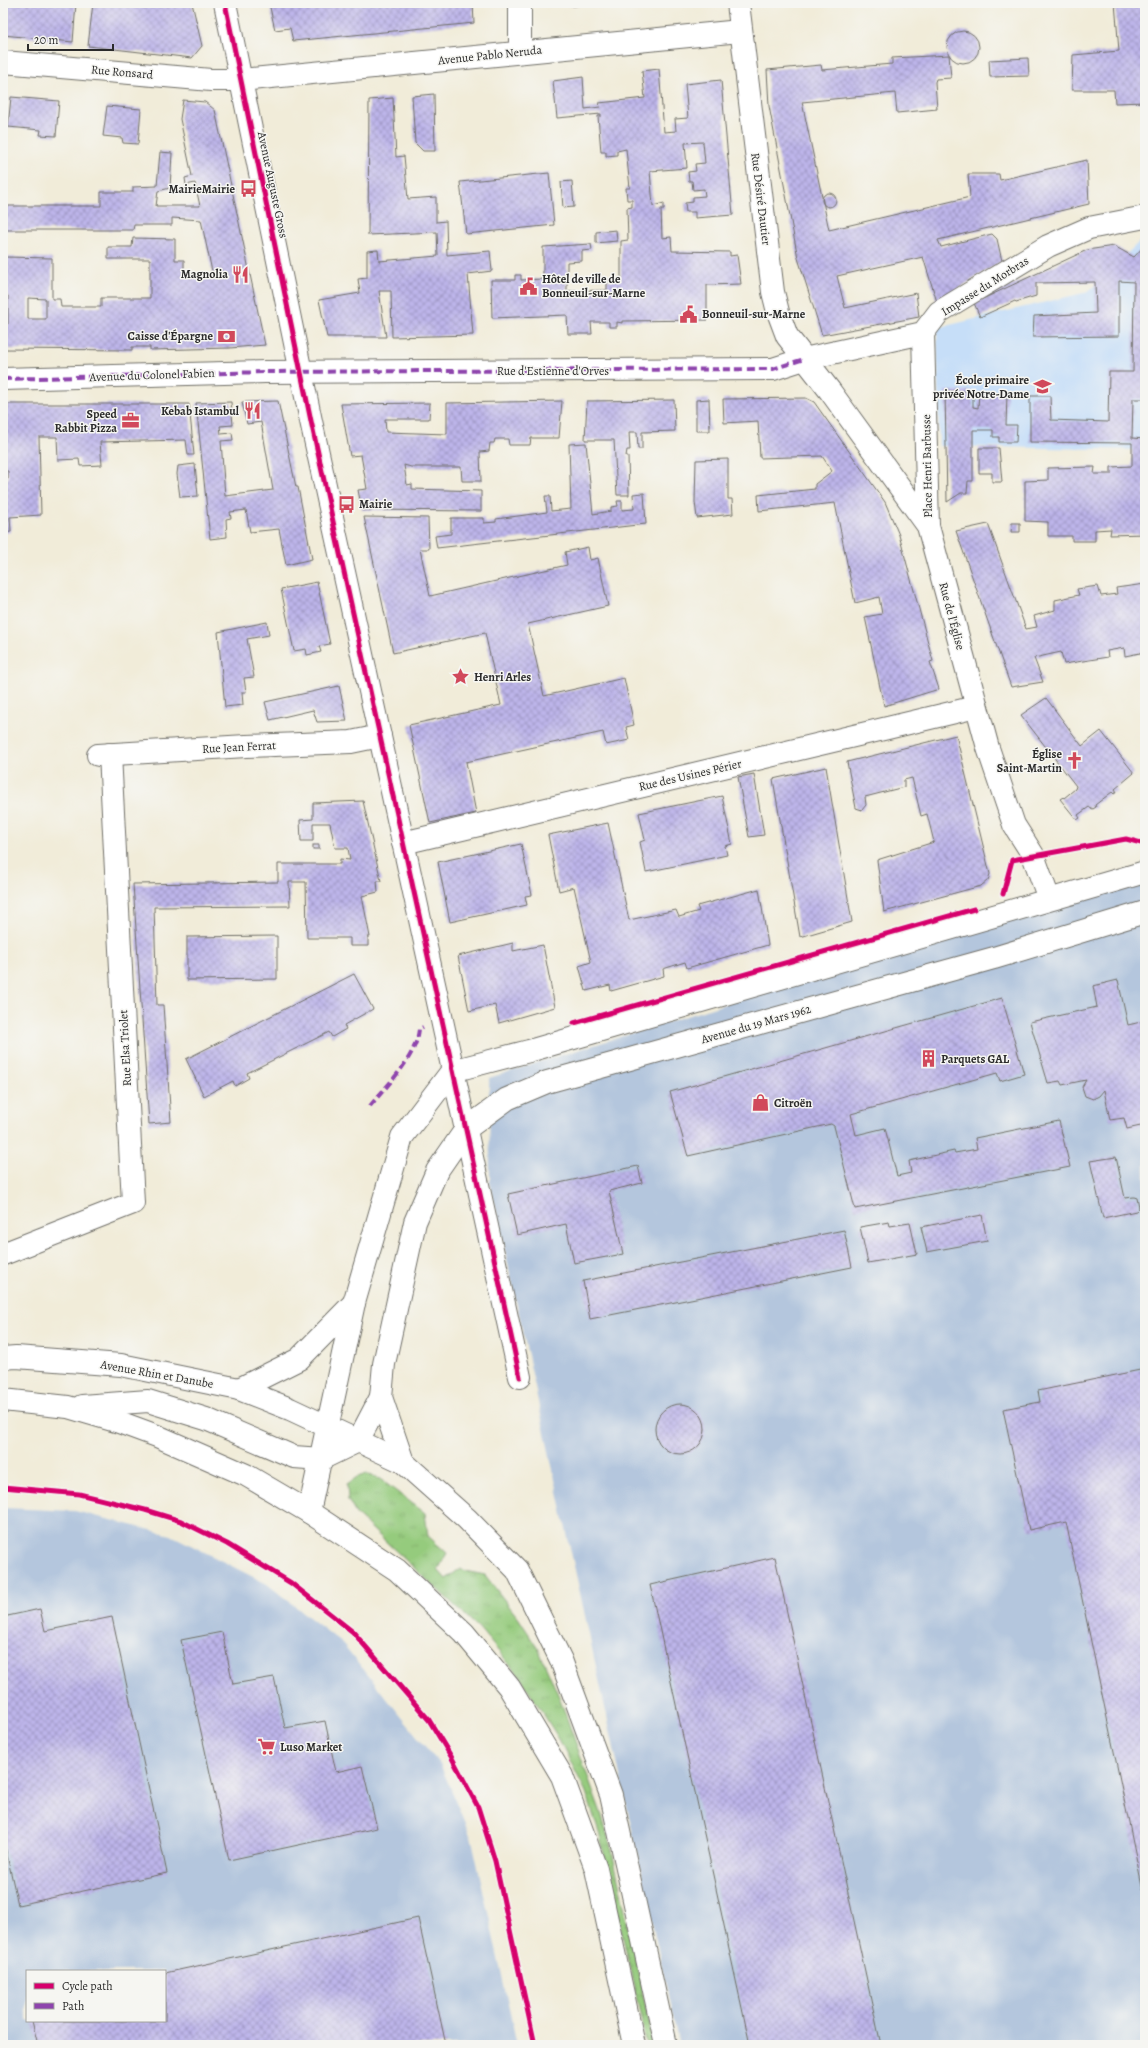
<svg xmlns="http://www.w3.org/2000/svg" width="1148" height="2048" font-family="Alegreya,serif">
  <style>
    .built { fill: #c6def8 }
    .industrial { fill: #b4c6dd; fill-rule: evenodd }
    .grass { fill: url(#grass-tufts); stroke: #607b54 }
    .building { fill: url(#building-cross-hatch); fill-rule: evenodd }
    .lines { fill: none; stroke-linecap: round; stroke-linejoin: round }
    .minor-casing { stroke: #706f68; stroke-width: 24 }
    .major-casing { stroke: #706f68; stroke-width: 24 }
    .minor { stroke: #fff; stroke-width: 22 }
    .major { stroke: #fff; stroke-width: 22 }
    .quiet { stroke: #8e44ad; stroke-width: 4; stroke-dasharray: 8 4; stroke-linecap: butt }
    .cycleway-casing { stroke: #f6f6f2; stroke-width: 8 }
    .cycleway { stroke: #d6006c; stroke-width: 5 }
    .labels { text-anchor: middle; stroke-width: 3; stroke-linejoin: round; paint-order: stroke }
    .street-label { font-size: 12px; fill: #2b2b2b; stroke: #f6f6f2 }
    .poi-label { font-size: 12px; font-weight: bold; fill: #2b2b2b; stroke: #f6f6f2; text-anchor: end }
  </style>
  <defs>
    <pattern id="grass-tufts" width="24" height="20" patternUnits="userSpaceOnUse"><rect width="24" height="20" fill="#95cb7d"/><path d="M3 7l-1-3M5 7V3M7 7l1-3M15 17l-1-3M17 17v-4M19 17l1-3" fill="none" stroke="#81ae6c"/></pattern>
    <pattern id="building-cross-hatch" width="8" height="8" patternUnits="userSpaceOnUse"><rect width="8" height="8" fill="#bdb5ea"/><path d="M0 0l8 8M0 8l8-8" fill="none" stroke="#9a93be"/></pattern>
  </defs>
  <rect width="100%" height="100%" fill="#f6f6f2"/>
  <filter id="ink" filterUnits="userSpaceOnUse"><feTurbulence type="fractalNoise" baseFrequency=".025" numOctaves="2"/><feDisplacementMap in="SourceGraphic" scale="8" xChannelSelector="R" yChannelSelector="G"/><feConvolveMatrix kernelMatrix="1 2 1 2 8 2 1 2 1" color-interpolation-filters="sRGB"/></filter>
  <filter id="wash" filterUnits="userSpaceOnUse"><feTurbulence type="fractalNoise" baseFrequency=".012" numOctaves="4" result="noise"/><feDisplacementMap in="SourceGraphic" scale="16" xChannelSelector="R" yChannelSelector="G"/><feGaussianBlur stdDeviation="0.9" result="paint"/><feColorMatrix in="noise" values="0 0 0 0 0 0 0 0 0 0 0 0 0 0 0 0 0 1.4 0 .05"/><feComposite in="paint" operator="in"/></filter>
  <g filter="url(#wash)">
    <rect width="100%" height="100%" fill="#f1ecd9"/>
    <!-- built -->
    <path class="built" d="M1145 236V450L939 446 937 328 1088 292Z"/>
    <!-- industrial -->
    <g class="industrial">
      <path d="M1145 872V2045H679L490 1182 489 1078Z"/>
      <path d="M3 1508 75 1511 171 1535 267 1584 343 1644 441 1766 472 1840 517 2045H3ZM27 1971H165V2021H27Z"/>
    </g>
    <!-- grass -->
    <path class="grass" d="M367 1474 380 1479 425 1513 428 1536 447 1553 438 1570 446 1579 461 1568 465 1571 485 1575 519 1619 538 1648 560 1699 601 1813 612 1851 654 2045H647L600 1836 586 1792 559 1739 521 1678 479 1628 356 1514 348 1500 347 1484 357 1477Z"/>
    <g id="blocks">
      <!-- building -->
      <g class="building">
        <path d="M3 3H76L73 42 3 35Z"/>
        <path d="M93 3 138 6 141 3H192L202 46 192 58 88 46Z"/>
        <path d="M269 3H473L474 23 293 41 290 28 275 30Z"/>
        <path d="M557 3H590V4L574 6Z"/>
        <path d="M1115 3H1145V102L1115 103 1114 90H1072L1073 55 1119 51Z"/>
        <circle cx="963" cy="47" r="16"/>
        <path d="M949 55 951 78 936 79 935 82 937 109 897 113 895 93 802 102 829 230 970 197 968 174H999L1000 180 1087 160 1089 204 938 240 941 247 992 234 997 239 1002 261 937 302 923 257 837 276 845 308 916 293 919 317 822 335 798 258 769 106 767 70 821 65 822 70 892 64V58Z"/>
        <path d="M1028 58 1029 76 990 77 989 60Z"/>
        <path d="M659 69 664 132 676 131 675 119 688 118 685 84 721 80 733 215 695 218V212H686L685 203 693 202V197L705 196 704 189 693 190 692 181H689L688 172 696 171 695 164 705 163 703 142 685 143 687 168 650 171 653 206 664 203V209H661L662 238 671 237 672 251 730 252V256L737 255 741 284 707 285V320L622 321V323L617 322V327H609V322H591L592 334H568L567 315 492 318 491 280H515V275H521V280L543 279V247L591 244 592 250 582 251V261L567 262V291L607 290V280H621V241L628 240 627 208 632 207V200H627L626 188H630L626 149 617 151V155L606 156V152H601L598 116H601V114L557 118 553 81 583 77 585 109 600 107 599 103 645 98 642 71Z"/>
        <path d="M434 94 435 151H423L415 143 412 96Z"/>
        <path d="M11 97 59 101 56 136 40 135 41 130 8 127Z"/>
        <path d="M393 98 396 157 404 156 408 199 436 197V222L446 221 447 255 490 251 492 271 468 274 473 335 392 337 391 291H379L386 337H327L319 300 360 293 358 279 367 278V251L378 250 379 261 438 256 437 232 368 235 369 100Z"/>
        <path d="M3 100H6L4 119H3Z"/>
        <path d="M183 100 205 102 215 110 265 345 230 348 150 350V347H132V350L3 349V324H8V296L5 295 4 257 52 258V299H60L61 307H101V298H150V259H108V247H132L133 238 175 239V260H184V276H213L201 220 172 218V225H134L133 230H3V206H101V192H133V187L157 186 160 152 172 153 170 188 158 191 156 206H200L195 183 186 185 185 178 192 176 180 119ZM28 298 46 299V319H28Z"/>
        <path d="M107 106 141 109 138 144 123 143 122 138 103 136Z"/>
        <path d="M549 173 554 225 466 234 460 182Z"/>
        <path d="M572 181 574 207 563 208 561 182Z"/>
        <circle cx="829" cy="200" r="7"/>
        <path d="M616 230 617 241 596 243V232Z"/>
        <path d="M1145 245V399H1133L1132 438 1145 439V534L1110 535 1111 529 1095 530V541H1072V536H1048V522L1025 521V481L1048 480V468L1095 467 1094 474H1111V467L1132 466V443L1030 442V396H1050L1051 420 1108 422 1109 372H1133L1134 282 1119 281V336L1033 337 1034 316 1096 313 1095 282 1036 283V296L1016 302 1015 301 980 317 974 303 1087 250 1114 246 1134 257Z"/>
        <path d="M945 391H973V407L978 408 979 392 1007 394 1006 425H1017L1016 442H999V437H993V430H973V481H968L967 493H961L947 502Z"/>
        <path d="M806 398 814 402 885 502 899 535 933 661 930 662 939 689 884 706 865 617 882 614 879 597 855 603 835 503 759 511 758 495 815 489V484L832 471 822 456 760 458 758 421 724 423 723 399Z"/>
        <path d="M709 399 710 431H696V400Z"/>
        <path d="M674 400 675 431 642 432V449H638L637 432H629L630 450H627L626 456H628L629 495H617L614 440H585L587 401Z"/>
        <path d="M278 401 296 487H298L312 559 286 565 279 529 250 532 246 510 230 512 231 518 226 519 227 537 210 539 196 403 231 402 233 425 220 426 221 434 232 433 233 440 221 441 225 496 273 490 261 422 247 424 242 402Z"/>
        <path d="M562 401 559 438H531L530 445H509L508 439H495L494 443H490L489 451 480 452 481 481H462L461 467H411L404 465 407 485 412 484V489L481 491V511L362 510 358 490 367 489 361 455 350 456 341 404 430 403 429 419H385L386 432 447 434V403Z"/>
        <path d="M3 404H189L194 455H188L186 440 100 442 102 465 80 466 79 459 58 460 57 437H39L41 515 10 517 11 532 3 533V479H8V471H3Z"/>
        <path d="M586 443 593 514 611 511V507L618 506 617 501H622V510L634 509 633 494 644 493 646 524 437 548 435 536 451 534V518H484V523L496 522V519L547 512 545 496H550L551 511 571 509 569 444Z"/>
        <path d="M979 448H999L1002 482H992V473H979Z"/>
        <path d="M728 459V499H732L733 514 697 518 695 502 696 460Z"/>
        <path d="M195 464 198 496 180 497 177 474 178 466Z"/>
        <path d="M364 517 428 518 429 549H420L430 596 567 565 565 552 588 547 590 560 598 558 608 606 528 624 544 696 624 678 634 725 626 727 629 740 606 745 603 732 466 762 476 813 430 823 409 725 501 705 485 633 393 653Z"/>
        <path d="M1012 523H1020V532H1011Z"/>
        <path d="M988 524 1026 629 1037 627 1034 616 1055 610V600L1079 595 1077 589 1098 586 1101 596 1117 594 1116 588 1145 584V652L1125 656 1124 648 1107 651 1108 657 1064 664 1061 652 1034 658 1043 682 1011 687 956 531Z"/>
        <path d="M317 582 330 644 319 646 321 652 307 655 306 649 294 651 281 589Z"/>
        <path d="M267 622 269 635 247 639 254 677 244 678 246 692H242L243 705 225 707 218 632Z"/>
        <path d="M339 686 347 721 317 722 313 710 270 720 265 702Z"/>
        <path d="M1046 698 1082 746 1101 731 1134 773 1115 789 1117 792 1114 794 1112 792 1095 805 1096 807 1093 809 1089 807 1078 815 1080 818 1077 820 1060 799 1063 797 1064 798 1075 789 1076 786 1021 715Z"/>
        <path d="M956 735 990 874 988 880 981 886 884 912 877 860 934 842 927 814 921 816 912 778 904 780V787L865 797 866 805 862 810 856 808 847 762Z"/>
        <path d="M826 767 852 922 800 937 773 779Z"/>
        <path d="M754 774 764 835 749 837 738 777Z"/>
        <path d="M722 796 732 844 725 846 727 855 646 872 640 842 645 840 639 813Z"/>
        <path d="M363 801 381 881H377L378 892 362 896 370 937H368V946H350V938H307L306 882H289L290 906 154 907 157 1005H163L171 1122 149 1124 133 884 278 882V864H340V859L350 860 348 848H335L330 823H313V841H301L300 820 313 819V803Z"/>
        <path d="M608 823 629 920 676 910 679 917 699 911 697 906 759 889 768 945 687 968 685 962 663 969 664 976 611 991 610 985 586 991 579 966 591 962 574 887 559 891 548 835Z"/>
        <path d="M521 844 532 895 525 896 527 905 450 922 438 862Z"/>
        <rect x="313" y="845" width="6" height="4"/>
        <path d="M277 936V979L187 980V937Z"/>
        <path d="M513 943V951L543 945 555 1007 499 1023 495 1005 469 1011 458 956Z"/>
        <path d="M354 974 373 1009 344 1025 346 1029 332 1037 329 1032 247 1073 249 1078 235 1086 233 1081 204 1096 186 1059Z"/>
        <path d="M1118 980 1128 1025 1145 1021V1125L1127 1129 1124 1118 1110 1120 1104 1090 1099 1096 1093 1099 1085 1096 1082 1087 1086 1080 1062 1085 1060 1081 1048 1083 1030 1022 1097 1007 1093 986Z"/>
        <path d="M1002 998 1024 1074 1000 1081 997 1073 851 1114 856 1135 885 1128 897 1176 911 1173 909 1161 954 1151 955 1153 977 1149 975 1138 1059 1121 1070 1167 855 1209 834 1126 831 1124 688 1156 687 1153 670 1092Z"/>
        <path d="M1116 1157 1125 1198 1134 1197 1137 1198 1139 1208 1136 1211 1103 1218 1090 1161Z"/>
        <path d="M638 1166 642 1183 609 1191 623 1254 574 1263 566 1224 517 1235 508 1194Z"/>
        <path d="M982 1215 987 1241 927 1252 921 1227Z"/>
        <path d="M889 1222 890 1226 910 1223 917 1254 868 1263 860 1227Z"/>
        <path d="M844 1230 852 1267 590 1319 583 1281Z"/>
        <path d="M1145 1369V1895H1144L1066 1522 1029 1530 1003 1409 1040 1402 1038 1391Z"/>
        <circle cx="680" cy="1429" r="25"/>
        <path d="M775 1557 881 2045H750L650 1585Z"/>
        <path d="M40 1609 45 1631 112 1617 167 1873 18 1905 3 1837V1617Z"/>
        <path d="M222 1632 233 1684 274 1677 285 1728 325 1721 336 1772 362 1766 377 1828 229 1860 181 1640Z"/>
        <path d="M418 1918 446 2045H38L32 2021H165V1973Z"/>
      </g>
    </g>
  </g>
  <g filter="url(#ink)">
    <use href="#blocks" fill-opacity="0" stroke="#706f68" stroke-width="1"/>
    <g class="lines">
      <defs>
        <g id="minor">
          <path d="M225 3 311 421 520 1377"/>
          <path d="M738 3 773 292 778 312 787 336 830 391 928 526 988 748 1014 825 1033 855 1049 899"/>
          <path d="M520 51V3"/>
          <path d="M3 62 211 80H241L740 31"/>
          <path d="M923 333 928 526"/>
          <path d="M3 379 265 372 773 369 804 359 923 333 939 312 1048 246 1089 228 1145 217"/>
          <path d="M98 755 246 746 351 742 380 736"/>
          <path d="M403 843 976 707"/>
          <path d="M3 1254 133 1203 110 754"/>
        </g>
        <g id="major">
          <path d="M3 1358 16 1357 121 1365 239 1389 290 1409 403 1462 467 1519 517 1570 561 1660 611 1795 666 2045"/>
          <path d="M239 1389 299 1359 354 1303"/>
          <path d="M3 1400 68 1407 119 1422 157 1436 246 1475 309 1512 397 1570 464 1633 509 1687 562 1776 596 1869 634 2045"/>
          <path d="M82 1406 148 1401 206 1419 294 1457 321 1459 358 1441 381 1397"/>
          <path d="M403 1462 381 1397 384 1364 415 1222 437 1171 466 1129 507 1099 547 1082 994 958 1145 912"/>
          <path d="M309 1512 354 1303 402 1137 452 1071 529 1051 1145 872"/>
        </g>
      </defs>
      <!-- minor casing -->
      <use href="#minor" class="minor-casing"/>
      <!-- major casing -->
      <use href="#major" class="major-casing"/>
      <!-- minor -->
      <use href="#minor" class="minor"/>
      <!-- major -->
      <use href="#major" class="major"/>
      <!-- quiet -->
      <g class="quiet">
        <path d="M3 379 265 372 773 369 804 359"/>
        <path d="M370 1106C388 1084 416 1058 419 1029L423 1027"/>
      </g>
      <defs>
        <g id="cycleway">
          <path d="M225 3 311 421 520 1377"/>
          <path d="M1003 894 1012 860 1126 839 1145 844"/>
          <path d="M574 1023 974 909"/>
          <path d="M3 1487 79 1494 145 1510 181 1521 227 1544 291 1583 353 1632 429 1720 452 1758 478 1807 495 1861 535 2045"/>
        </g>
      </defs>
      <!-- cycleway casing -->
      <use href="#cycleway" class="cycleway-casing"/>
      <!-- cycleway -->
      <use href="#cycleway" class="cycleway"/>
    </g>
  </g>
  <!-- icons -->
  <defs>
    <symbol id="bus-bare" viewBox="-9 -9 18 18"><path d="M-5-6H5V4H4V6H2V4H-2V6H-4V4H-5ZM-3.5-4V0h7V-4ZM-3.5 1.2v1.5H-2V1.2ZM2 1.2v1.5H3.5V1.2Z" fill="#d1495b" stroke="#f6f6f2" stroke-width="2.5" paint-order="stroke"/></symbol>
    <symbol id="restaurant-bare" viewBox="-9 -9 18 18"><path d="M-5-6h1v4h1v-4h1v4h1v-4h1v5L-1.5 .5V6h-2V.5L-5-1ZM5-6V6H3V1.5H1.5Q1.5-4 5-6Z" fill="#d1495b" stroke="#f6f6f2" stroke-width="2.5" paint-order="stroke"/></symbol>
    <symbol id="civic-bare" viewBox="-9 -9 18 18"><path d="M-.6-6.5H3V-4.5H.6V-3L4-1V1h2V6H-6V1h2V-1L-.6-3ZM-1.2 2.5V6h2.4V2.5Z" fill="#d1495b" stroke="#f6f6f2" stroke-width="2.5" paint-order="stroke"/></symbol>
    <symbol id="bank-bare" viewBox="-9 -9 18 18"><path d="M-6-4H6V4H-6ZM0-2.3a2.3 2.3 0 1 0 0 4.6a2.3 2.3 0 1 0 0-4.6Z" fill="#d1495b" stroke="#f6f6f2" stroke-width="2.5" paint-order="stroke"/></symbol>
    <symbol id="school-bare" viewBox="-9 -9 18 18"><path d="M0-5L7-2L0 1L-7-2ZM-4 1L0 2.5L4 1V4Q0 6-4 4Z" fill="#d1495b" stroke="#f6f6f2" stroke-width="2.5" paint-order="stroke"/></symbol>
    <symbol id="office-bare" viewBox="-9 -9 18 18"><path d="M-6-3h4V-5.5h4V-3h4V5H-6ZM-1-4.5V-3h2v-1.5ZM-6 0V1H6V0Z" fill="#d1495b" stroke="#f6f6f2" stroke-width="2.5" paint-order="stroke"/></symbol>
    <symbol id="sight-bare" viewBox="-9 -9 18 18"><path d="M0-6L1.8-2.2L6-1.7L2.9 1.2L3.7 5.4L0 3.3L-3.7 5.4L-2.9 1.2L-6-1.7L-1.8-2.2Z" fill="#d1495b" stroke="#f6f6f2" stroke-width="2.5" paint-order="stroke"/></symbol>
    <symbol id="church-bare" viewBox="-9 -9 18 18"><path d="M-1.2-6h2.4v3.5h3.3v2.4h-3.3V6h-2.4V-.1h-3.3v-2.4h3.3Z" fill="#d1495b" stroke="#f6f6f2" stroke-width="2.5" paint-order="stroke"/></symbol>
    <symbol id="building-bare" viewBox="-9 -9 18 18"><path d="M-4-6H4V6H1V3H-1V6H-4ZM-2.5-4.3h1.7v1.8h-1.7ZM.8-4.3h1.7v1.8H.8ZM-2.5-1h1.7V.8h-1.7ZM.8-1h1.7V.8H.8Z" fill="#d1495b" stroke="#f6f6f2" stroke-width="2.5" paint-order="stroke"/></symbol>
    <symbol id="shop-bare" viewBox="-9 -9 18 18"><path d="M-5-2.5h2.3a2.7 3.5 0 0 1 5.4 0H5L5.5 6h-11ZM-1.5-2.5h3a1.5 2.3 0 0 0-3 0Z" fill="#d1495b" stroke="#f6f6f2" stroke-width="2.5" paint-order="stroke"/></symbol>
    <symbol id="supermarket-bare" viewBox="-9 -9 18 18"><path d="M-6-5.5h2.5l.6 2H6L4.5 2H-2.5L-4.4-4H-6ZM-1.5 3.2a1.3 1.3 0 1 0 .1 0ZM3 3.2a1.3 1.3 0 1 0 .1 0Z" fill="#d1495b" stroke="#f6f6f2" stroke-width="2.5" paint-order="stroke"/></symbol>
  </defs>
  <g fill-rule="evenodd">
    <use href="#bus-bare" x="236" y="176" width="25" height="25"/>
    <use href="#restaurant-bare" x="228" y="262" width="25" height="25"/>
    <use href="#civic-bare" x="516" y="274" width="25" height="25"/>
    <use href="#civic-bare" x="676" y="302" width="25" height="25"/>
    <use href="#bank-bare" x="214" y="324" width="25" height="25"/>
    <use href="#school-bare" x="1030" y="374" width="25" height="25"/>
    <use href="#restaurant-bare" x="240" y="398" width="25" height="25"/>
    <use href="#office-bare" x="118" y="408" width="25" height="25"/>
    <use href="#bus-bare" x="334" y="492" width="25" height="25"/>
    <use href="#sight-bare" x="448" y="664" width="25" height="25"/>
    <use href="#church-bare" x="1062" y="748" width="25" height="25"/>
    <use href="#building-bare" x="916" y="1046" width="25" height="25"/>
    <use href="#shop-bare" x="748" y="1090" width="25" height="25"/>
    <use href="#supermarket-bare" x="254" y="1734" width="25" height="25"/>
  </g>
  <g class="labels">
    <!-- street labels -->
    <g class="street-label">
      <text transform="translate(490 55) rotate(-6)" y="4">Avenue Pablo Neruda</text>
      <text transform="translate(122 72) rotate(5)" y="4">Rue Ronsard</text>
      <text transform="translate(273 185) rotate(78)" y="4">Avenue Auguste Gross</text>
      <text transform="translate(761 199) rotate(83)" y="4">Rue Désiré Dautier</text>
      <text transform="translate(985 286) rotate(-32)" y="4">Impasse du Morbras</text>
      <text x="553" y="375">Rue d'Estienne d'Orves</text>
      <text transform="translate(152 375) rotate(-2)" y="4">Avenue du Colonel Fabien</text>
      <text transform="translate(927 466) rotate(-91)" y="4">Place Henri Barbusse</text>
      <text transform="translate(952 616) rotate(75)" y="4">Rue de l'Église</text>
      <text transform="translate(239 747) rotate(-3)" y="4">Rue Jean Ferrat</text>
      <text transform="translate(690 775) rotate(-13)" y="4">Rue des Usines Périer</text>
      <text transform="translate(756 1024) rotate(-16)" y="4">Avenue du 19 Mars 1962</text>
      <text transform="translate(125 1048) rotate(-93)" y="4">Rue Elsa Triolet</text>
      <text transform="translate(157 1374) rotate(10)" y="4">Avenue Rhin et Danube</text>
    </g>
    <!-- poi labels -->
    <g class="poi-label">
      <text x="235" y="193">MairieMairie</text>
      <text x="228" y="278">Magnolia</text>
      <text x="542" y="283" text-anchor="start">Hôtel de ville de<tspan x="542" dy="14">Bonneuil-sur-Marne</tspan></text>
      <text x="702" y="318" text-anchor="start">Bonneuil-sur-Marne</text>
      <text x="213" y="340">Caisse d'Épargne</text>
      <text x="1029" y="384">École primaire<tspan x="1029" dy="14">privée Notre-Dame</tspan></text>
      <text x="239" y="415">Kebab Istambul</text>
      <text x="117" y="418">Speed<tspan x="117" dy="14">Rabbit Pizza</tspan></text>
      <text x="359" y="508" text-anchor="start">Mairie</text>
      <text x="474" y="681" text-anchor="start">Henri Arles</text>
      <text x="1062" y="758">Église<tspan x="1062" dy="14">Saint-Martin</tspan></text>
      <text x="941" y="1063" text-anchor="start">Parquets GAL</text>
      <text x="774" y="1107" text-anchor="start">Citroën</text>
      <text x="280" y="1751" text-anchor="start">Luso Market</text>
    </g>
  </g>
  <!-- margin -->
  <rect width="1148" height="2048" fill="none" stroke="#f6f6f2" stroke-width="16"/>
  <!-- legend -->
  <rect x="26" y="1970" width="140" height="52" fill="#f6f6f2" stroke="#a5a5a2"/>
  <rect x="34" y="1983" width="20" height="6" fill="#d6006c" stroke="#a5a5a2"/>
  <text x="62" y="1990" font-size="12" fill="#2b2b2b">Cycle path</text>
  <rect x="34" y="2003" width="20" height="6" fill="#8e44ad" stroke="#a5a5a2"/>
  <text x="62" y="2010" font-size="12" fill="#2b2b2b">Path</text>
  <!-- scale -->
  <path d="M28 44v6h85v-6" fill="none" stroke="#2b2b2b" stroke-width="2"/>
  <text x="34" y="44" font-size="12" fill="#2b2b2b" stroke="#f6f6f2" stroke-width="3" paint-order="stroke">20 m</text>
</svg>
